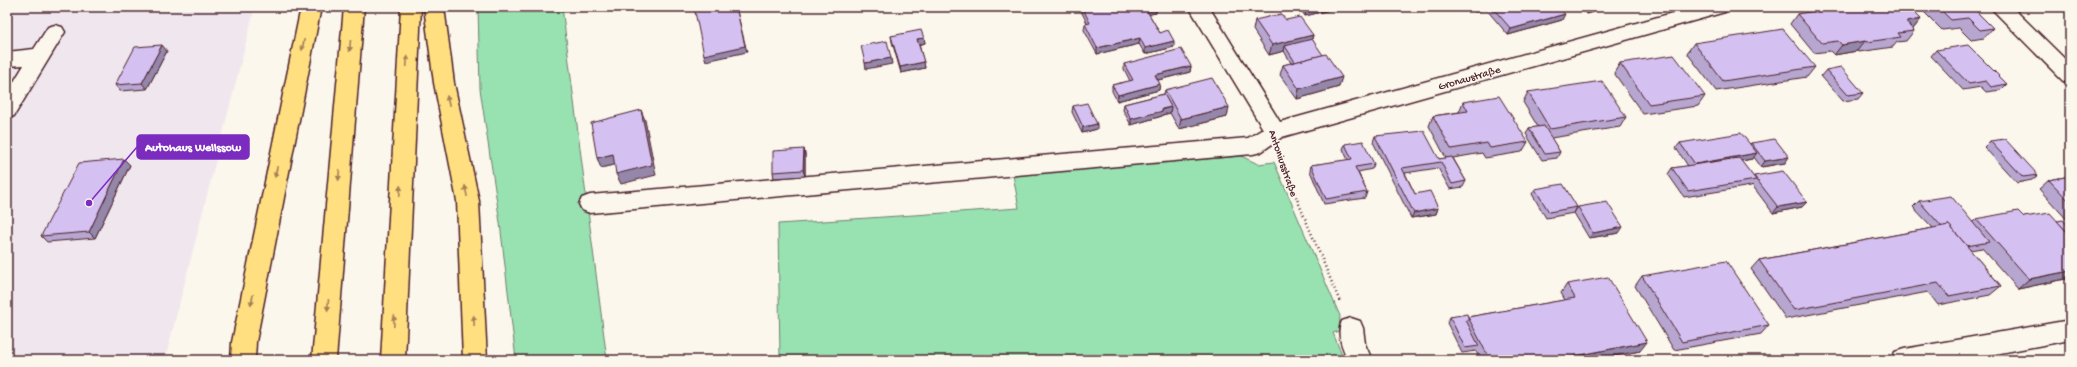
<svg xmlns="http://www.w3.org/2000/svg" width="2077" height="367" font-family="'Gochi Hand',sans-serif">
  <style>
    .built { fill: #f0e7ee }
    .green { fill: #98e1b0; stroke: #71806e }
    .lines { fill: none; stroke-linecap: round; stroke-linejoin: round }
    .minor-casing { stroke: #4a1f2b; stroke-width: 3 }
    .highway-casing { stroke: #4a1f2b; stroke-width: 3 }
    .path { stroke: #4a1f2b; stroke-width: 2.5; stroke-dasharray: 1 3; stroke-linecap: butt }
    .minor { fill: #fbf7ec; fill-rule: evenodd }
    .highway { fill: #ffdf80; fill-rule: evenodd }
    .wall { fill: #b7a6cf; stroke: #4a1f2b }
    .shaded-wall { fill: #9587a9; stroke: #4a1f2b }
    .building { fill: #d5c1f1; stroke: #4a1f2b }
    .oneway { fill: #a47f56 }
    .labels { text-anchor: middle; stroke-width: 3; stroke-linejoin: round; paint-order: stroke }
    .street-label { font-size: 11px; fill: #4a1f2b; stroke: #fbf7ec }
    .leader { fill: none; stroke: #7b2cbf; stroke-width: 1.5 }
    .callout-dot { fill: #7b2cbf; stroke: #fbf7ec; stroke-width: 1.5 }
    .callout { fill: #7b2cbf; stroke: #7b2cbf; stroke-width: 1.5 }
    .callout-label { font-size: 12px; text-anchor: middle; font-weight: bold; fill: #fff }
  </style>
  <rect width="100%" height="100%" fill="#fbf7ec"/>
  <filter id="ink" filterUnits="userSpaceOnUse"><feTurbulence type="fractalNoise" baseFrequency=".025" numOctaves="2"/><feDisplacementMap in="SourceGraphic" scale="8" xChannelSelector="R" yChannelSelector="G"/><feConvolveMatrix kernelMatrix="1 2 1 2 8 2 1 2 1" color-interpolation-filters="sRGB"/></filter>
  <g filter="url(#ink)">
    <!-- built -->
    <path class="built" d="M7 7H255L165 360H7Z"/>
    <!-- green -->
    <g class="green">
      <path d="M478 7H562L607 360H516L500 223 480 89Z"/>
      <path d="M1241 156 1258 164 1274 162 1340 316 1339 331 1333 333 1344 360H780L778 224 1019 208 1013 175Z"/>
    </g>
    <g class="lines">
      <defs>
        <g id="minor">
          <path d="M1189 7H1209L1280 122 1694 7H1728L1725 12 1282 137 1261 152 1253 154 590 213 582 210 579 204 582 198 590 195 1248 138 1263 129Z"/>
          <path d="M1990 7H2012L2070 64V83L2063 81Z"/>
          <path d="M55 25 62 27 65 32 14 116 7 118V93L24 65 7 66V52L34 49 48 27Z"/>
          <path d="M1351 318 1360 321 1363 328 1365 344 1372 360H1348C1342 347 1336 334 1342 321Z"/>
          <path d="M2070 320V340L1963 360H1892L1895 352 1904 349Z"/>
        </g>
        <g id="highway">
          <path d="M301 7H321L256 342 255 360H231L232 342Z"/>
          <path d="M344 7H364L336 360H312Z"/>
          <path d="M401 7H421L405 360H381Z"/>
          <path d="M424 7H444L454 83 479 201 487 360H463L457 201 434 83Z"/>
        </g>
      </defs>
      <!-- minor casing -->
      <use href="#minor" class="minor-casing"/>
      <!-- highway casing -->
      <use href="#highway" class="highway-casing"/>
      <!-- path -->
      <path class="path" d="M1282 159 1284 168 1340 302"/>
      <!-- minor -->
      <use href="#minor" class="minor"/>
      <!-- highway -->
      <use href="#highway" class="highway"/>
    </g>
    <!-- wall -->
    <g class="wall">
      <path d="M1079 7H1157L1156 13 1149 14 1160 33 1174 47 1145 54 1139 44 1097 54 1084 30 1085 24 1087 23Z"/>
      <path d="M1299 7H1335L1334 9 1305 16Z"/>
      <path d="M1470 7H1558L1562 20 1508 35 1486 9 1475 12Z"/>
      <path d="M1579 7H1609L1586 14Z"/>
      <path d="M1919 7H1972L1993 28 1984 38 1971 40 1959 28 1942 30Z"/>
      <path d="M2045 7H2057L2048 9Z"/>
      <path d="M1797 14 1921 19 1913 29 1914 31 1906 41 1897 42 1893 47 1859 52 1857 51 1834 55 1830 51 1814 53 1790 24Z"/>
      <path d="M1255 20 1313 35 1312 39 1339 87 1297 99 1280 75 1283 65 1291 63 1284 51 1269 55 1253 30Z"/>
      <path d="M891 36 924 38 925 43 919 44 925 68 901 73 892 42Z"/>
      <path d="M1694 43 1815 67 1807 77 1716 91 1687 53Z"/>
      <path d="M1936 50 2007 84 2001 90 1986 92 1981 87 1963 90 1931 56Z"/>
      <path d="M167 51 147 89 120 91 115 85Z"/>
      <path d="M1620 63 1705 96 1698 106 1643 114 1614 73Z"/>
      <path d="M1124 64 1191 66 1190 72 1158 80 1159 90 1117 101 1112 91V85L1130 81 1124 69Z"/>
      <path d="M1826 70 1863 93 1858 99 1843 101 1821 76Z"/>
      <path d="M1165 90 1227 117 1179 129 1170 113 1162 115V116L1131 125 1123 110 1124 104 1164 94Z"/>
      <path d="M1528 92 1626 117 1620 127 1551 138 1560 152 1557 158 1542 160 1526 134 1529 128 1538 127 1523 102Z"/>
      <path d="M1463 102 1528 142 1522 152 1485 158 1482 153 1453 158 1466 181 1463 187 1450 189 1438 168 1405 173 1415 194 1438 208 1436 214 1411 218 1373 142 1375 136 1439 159 1446 158 1429 126 1433 116 1459 112Z"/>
      <path d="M1073 106 1097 129 1082 133 1072 112Z"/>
      <path d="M1990 141 2038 175 2032 180 2017 183 1984 147Z"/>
      <path d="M1680 143 1750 144 1751 143 1785 163 1761 167 1754 157 1752 159 1741 161 1753 177 1754 176 1807 202 1802 207 1773 213 1752 185 1751 186 1684 197 1668 174 1672 168 1688 166 1676 148Z"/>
      <path d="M1345 144 1374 164 1372 169 1358 172 1367 192 1365 198 1324 204 1310 171 1311 165 1348 160 1343 149Z"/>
      <path d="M804 149 805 154V176L774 178 773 172Z"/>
      <path d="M130 165 95 238 47 242 41 236Z"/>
      <path d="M2070 176V223L2039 189 2049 180Z"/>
      <path d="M1535 189 1577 207 1574 213 1546 218 1532 194Z"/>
      <path d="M1919 201 1973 222 1976 219 2024 217 2057 221 2070 228V278L2018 289 1982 248 1970 250 2001 286 1990 295 1938 305 1928 292 1786 319 1751 269 1759 260 1933 228 1913 207Z"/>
      <path d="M1578 207 1619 233 1589 238 1574 213Z"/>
      <path d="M1642 276 1769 325 1761 334 1674 350 1635 286Z"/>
      <path d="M1567 284 1640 351 1592 360H1480L1476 351 1462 353 1447 323 1450 317H1468L1565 300 1561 293Z"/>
    </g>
    <!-- shaded-wall -->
    <g class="shaded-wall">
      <path d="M736 7 747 52 706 61 704 55Z"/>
      <path d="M1157 7 1156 13 1146 15V9Z"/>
      <path d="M1241 7H1250L1240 9Z"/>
      <path d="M1318 7H1335L1334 9 1305 16 1306 10Z"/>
      <path d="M1477 7H1487L1486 9 1475 12Z"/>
      <path d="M1591 7H1609L1586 14 1589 8Z"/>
      <path d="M2050 7H2057L2048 9Z"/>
      <path d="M1565 14 1562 20 1508 35 1511 29Z"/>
      <path d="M1921 19 1913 29 1906 22Z"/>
      <path d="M1313 35 1310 45 1285 46 1284 51 1269 55 1272 45Z"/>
      <path d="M924 38 925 43 918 45 917 39Z"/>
      <path d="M1140 38 1139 44 1097 54V48Z"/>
      <path d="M1174 41V47L1145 54V48Z"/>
      <path d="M1865 41 1857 51 1834 55 1842 45Z"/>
      <path d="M162 45 167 51 147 89 142 83Z"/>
      <path d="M891 58 892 64 866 69 865 63Z"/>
      <path d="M924 62 925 68 901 73 900 67Z"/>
      <path d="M1191 66 1190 72 1154 81 1155 75Z"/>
      <path d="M1342 77 1339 87 1297 99 1299 89Z"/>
      <path d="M1160 84 1159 90 1117 101 1118 95Z"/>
      <path d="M1171 107 1170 113 1162 115V116L1131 125V119Z"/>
      <path d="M1229 107 1227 117 1179 129 1181 119Z"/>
      <path d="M641 110 645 120 656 175 621 184 616 174Z"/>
      <path d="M1097 124V129L1082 133 1083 127Z"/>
      <path d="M804 149 805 154V176L803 170Z"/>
      <path d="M1757 153 1752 159 1691 170 1695 164Z"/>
      <path d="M613 154 618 164 601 168 597 158Z"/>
      <path d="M1789 157 1785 163 1761 167 1765 161Z"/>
      <path d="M124 159 130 165 95 238 89 232Z"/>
      <path d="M1807 202 1802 207 1773 213 1778 207Z"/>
      <path d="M1438 208 1436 214 1411 218 1414 213Z"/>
      <path d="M1623 227 1619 233 1589 238 1593 233Z"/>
      <path d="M2070 271V278L2018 289 2029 279Z"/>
      <path d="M1647 342 1640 351 1592 360H1555Z"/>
    </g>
    <!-- building -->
    <g class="building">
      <path d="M694 7H736L745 46 704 55Z"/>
      <path d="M1082 7H1156L1146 9 1160 33 1168 30 1174 41 1145 48 1140 38 1097 48 1085 24 1090 23Z"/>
      <path d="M1304 7H1318L1306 10Z"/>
      <path d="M1492 7H1558L1565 14 1511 29Z"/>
      <path d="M1839 7H1909L1921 19 1906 22 1914 31 1898 33 1901 37 1867 42 1865 41 1842 45 1838 41 1822 43 1797 14Z"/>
      <path d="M1938 7H1972L1993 28 1980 30 1968 18 1951 20Z"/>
      <path d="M1281 14 1286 20 1300 17 1313 35 1272 45 1255 20Z"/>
      <path d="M1783 29 1815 67 1723 81 1694 43Z"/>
      <path d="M921 30 924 38 917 39 924 62 900 67 891 36Z"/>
      <path d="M1312 39 1323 55 1295 62 1285 46Z"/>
      <path d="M887 41 891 58 865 63 861 46Z"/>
      <path d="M162 45 142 83 115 85 135 47Z"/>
      <path d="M1968 45 2007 84 1991 87 1986 81 1969 84 1936 50Z"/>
      <path d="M1181 49 1191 66 1155 75 1160 84 1118 95 1112 85 1133 80 1124 64Z"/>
      <path d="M1326 54 1342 77 1299 89 1283 65Z"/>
      <path d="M1674 55 1705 96 1649 104 1620 63Z"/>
      <path d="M1841 67 1863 93 1848 95 1826 70Z"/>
      <path d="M1212 78 1229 107 1181 119 1165 90Z"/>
      <path d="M1602 81 1626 117 1550 129 1528 92Z"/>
      <path d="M1164 94 1171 107 1162 109 1163 111 1131 119 1124 104Z"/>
      <path d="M1499 96 1528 142 1490 148 1487 143 1451 149 1433 116 1468 111 1463 102Z"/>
      <path d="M1087 103 1097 124 1083 127 1073 106Z"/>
      <path d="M641 110 652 165 616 174 613 154 597 158 591 123Z"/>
      <path d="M1544 126 1560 152 1545 154 1529 128Z"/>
      <path d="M1424 131 1439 159 1452 157 1466 181 1452 184 1441 162 1402 168 1415 194 1430 191 1438 208 1414 213 1375 136Z"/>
      <path d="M1741 133 1757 153 1695 164 1680 143Z"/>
      <path d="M1775 139 1789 157 1765 161 1751 143Z"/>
      <path d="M2005 139 2038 175 2023 177 1990 141Z"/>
      <path d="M1363 141 1374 164 1355 167 1367 192 1326 199 1311 165 1352 159 1345 144Z"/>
      <path d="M804 149 803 170 773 172V151Z"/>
      <path d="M1739 158 1756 180 1688 191 1672 168Z"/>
      <path d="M124 159 89 232 41 236 79 163Z"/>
      <path d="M1783 171 1807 202 1778 207 1754 176Z"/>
      <path d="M2070 176V202L2049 180Z"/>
      <path d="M1563 184 1577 207 1549 212 1535 189Z"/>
      <path d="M1951 196 1989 242 1967 246 1949 225 1942 227 1919 201Z"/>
      <path d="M1607 202 1623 227 1593 233 1578 207Z"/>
      <path d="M2018 211 2024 217 2050 213 2070 235V271L2029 279 1976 219Z"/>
      <path d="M2063 220 2070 228V235L2057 221Z"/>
      <path d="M1949 225 2001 286 1949 296 1938 283 1794 310 1759 260Z"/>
      <path d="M1726 261 1769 325 1682 342 1642 276Z"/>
      <path d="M1608 277 1647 342 1555 360H1490L1468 317 1575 298 1567 284Z"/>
      <path d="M1467 314 1469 320H1466L1479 346 1465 348 1450 317Z"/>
    </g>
    <!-- one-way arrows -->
    <defs><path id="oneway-solid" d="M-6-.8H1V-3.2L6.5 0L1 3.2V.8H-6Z"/></defs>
    <g class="oneway">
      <use href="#oneway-solid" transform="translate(303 45) rotate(102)"/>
      <use href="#oneway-solid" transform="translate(350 46) rotate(95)"/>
      <use href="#oneway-solid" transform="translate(407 61) rotate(-87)"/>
      <use href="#oneway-solid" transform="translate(448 101) rotate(-102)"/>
      <use href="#oneway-solid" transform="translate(276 172) rotate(102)"/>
      <use href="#oneway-solid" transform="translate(339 175) rotate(95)"/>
      <use href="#oneway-solid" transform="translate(400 191) rotate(-87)"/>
      <use href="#oneway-solid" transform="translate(466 191) rotate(-101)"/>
      <use href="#oneway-solid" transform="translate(252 300) rotate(101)"/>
      <use href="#oneway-solid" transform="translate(328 305) rotate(95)"/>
      <use href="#oneway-solid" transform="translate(394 321) rotate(-88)"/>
      <use href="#oneway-solid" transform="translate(474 321) rotate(-92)"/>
    </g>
  </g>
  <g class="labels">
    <!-- street labels -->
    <g class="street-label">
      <text transform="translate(1469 77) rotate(-16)" y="4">Gronaustraße</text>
      <text transform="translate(1284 163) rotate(71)" y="4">Antoniusstraße</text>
    </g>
  </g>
  <!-- callouts -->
  <path class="leader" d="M89 203L137 147"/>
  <circle class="callout-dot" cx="89" cy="203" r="4"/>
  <rect class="callout" x="137" y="135" width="112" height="24" rx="4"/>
  <g class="callout-label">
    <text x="193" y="151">Autohaus Wellssow</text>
  </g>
  <!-- margin -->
  <rect width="2077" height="367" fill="none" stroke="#fbf7ec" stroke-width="24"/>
  <rect x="12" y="12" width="2053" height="343" fill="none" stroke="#4a1f2b" stroke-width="1.5" filter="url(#ink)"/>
</svg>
